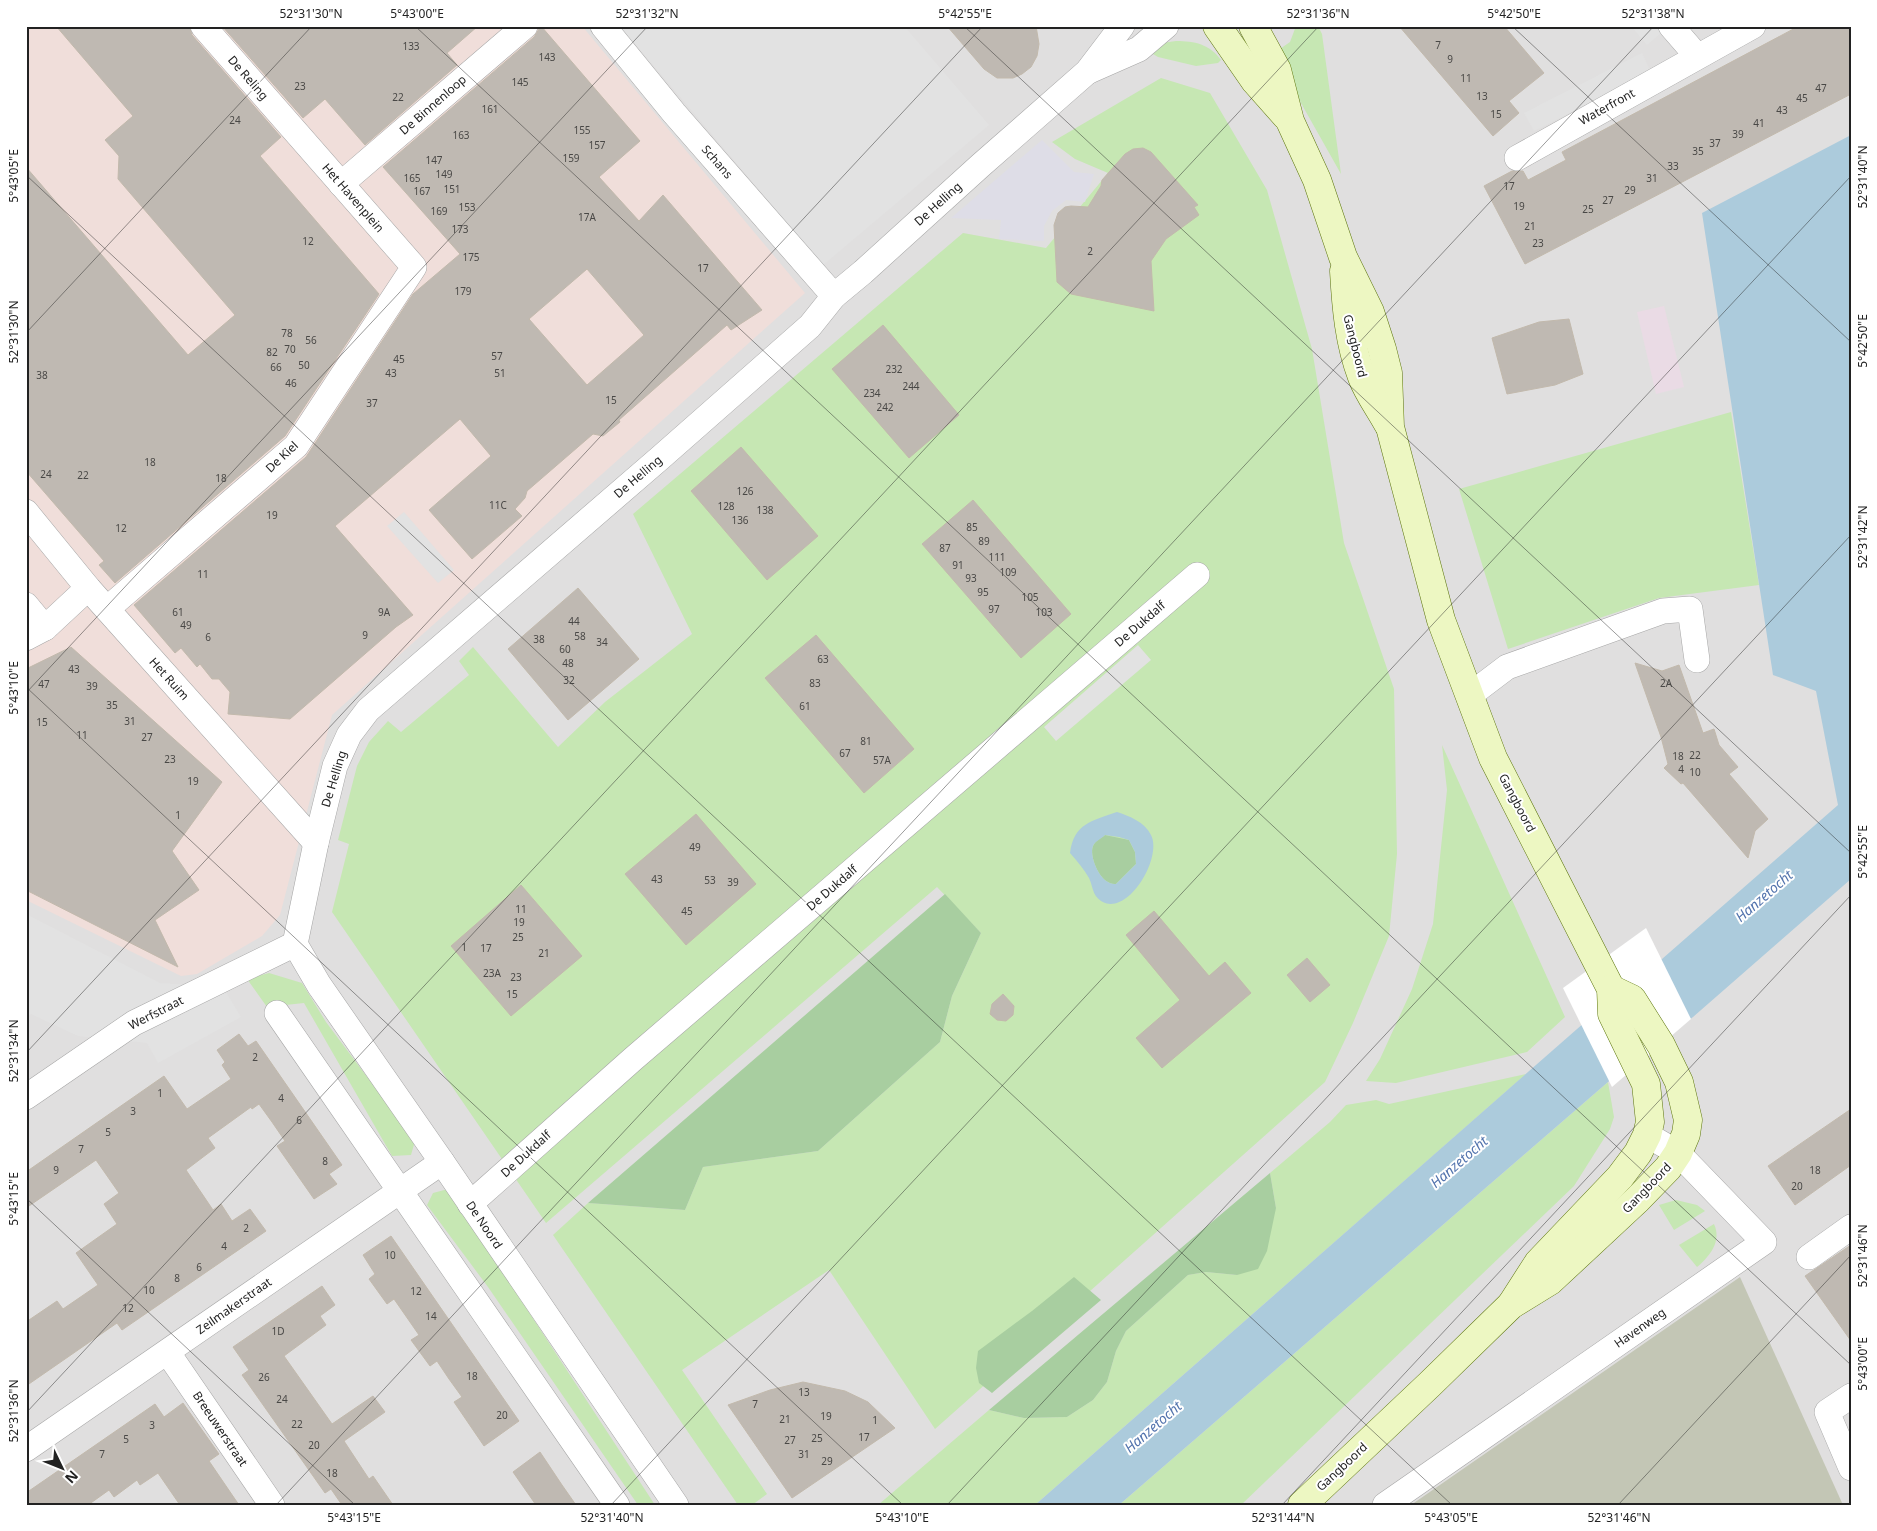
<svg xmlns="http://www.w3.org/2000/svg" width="1877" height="1531" font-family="'Noto Sans',sans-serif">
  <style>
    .residential { fill: #e0dfdf }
    .commercial { fill: #f0deda }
    .industrial { fill: #eadbe5 }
    .construction { fill: #c3c6b5 }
    .grass { fill: #c6e7b3 }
    .forest { fill: #a8cea0 }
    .parking { fill: #e2e2e2 }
    .plaza { fill: #dedde7 }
    .water { fill: #accbdc; fill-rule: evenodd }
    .pier { fill: #fff }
    .building { fill: #bfb9b2; stroke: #c2b9ac; fill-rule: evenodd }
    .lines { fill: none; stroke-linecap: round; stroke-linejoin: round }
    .street-casing { stroke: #a6a6a6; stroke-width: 26 }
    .secondary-casing { stroke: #5c750c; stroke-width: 29 }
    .street { stroke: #fff; stroke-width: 25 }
    .secondary { stroke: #edf7c2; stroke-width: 28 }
    .ticks { fill: none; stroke: #222; stroke-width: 1; stroke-opacity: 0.45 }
    .labels { text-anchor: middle; stroke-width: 4; stroke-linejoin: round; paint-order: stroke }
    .number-label { font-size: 10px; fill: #494846 }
    .street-label { font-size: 12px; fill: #222; stroke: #fff }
    .water-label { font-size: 14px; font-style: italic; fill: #5273ad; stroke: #fff }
    .neatline { fill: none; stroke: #222; stroke-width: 2 }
    .ticks-label { font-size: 12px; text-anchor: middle; fill: #222 }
  </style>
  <rect width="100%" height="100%" fill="#f1f0e9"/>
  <!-- residential -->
  <rect class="residential" x="26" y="26" width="1825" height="1479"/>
  <!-- commercial -->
  <path class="commercial" d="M26 26H582L805 293 332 715 280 915 262 936 197 974 181 976 26 900Z"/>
  <!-- industrial -->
  <path class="industrial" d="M1664 306 1684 387 1656 394 1637 312Z"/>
  <!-- construction -->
  <path class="construction" d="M1740 1277 1843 1505H1411Z"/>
  <!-- grass -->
  <g class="grass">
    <path d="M1296 26H1318L1322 34 1341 174 1297 96 1277 51 1290 42Z"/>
    <path d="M1176 41C1195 41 1209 44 1221 60L1218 63 1196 66 1158 57 1148 51 1162 43Z"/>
    <path d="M1161 78 1210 93 1267 190 1312 349 1344 543 1394 689 1397 854 1389 936 1353 1023 1325 1082 935 1429 829 1270 682 1370 767 1494 752 1505H738L553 1235 588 1203 685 1210 703 1167 818 1151 940 1042 952 996 981 933 937 887 546 1223 332 912 349 844 338 840 357 766 369 742 388 721 401 732 469 675 459 661 473 647 558 747 605 702 692 634 633 514 963 233 1046 248 1108 173 1075 159 1052 142Z"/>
    <path d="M1731 412 1759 585 1659 598 1508 649 1459 489Z"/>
    <path d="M1442 745 1565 1017 1527 1052 1396 1083 1366 1081 1380 1059 1412 989 1433 924 1447 790Z"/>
    <path d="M269 973 302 983 326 1022 415 1141 411 1155 392 1156 304 1003 267 1007 247 979Z"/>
    <path d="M1526 1074 1035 1505H878L989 1410 1024 1418 1067 1417 1093 1400 1107 1382 1116 1351 1126 1331 1188 1275 1206 1272 1237 1275 1276 1208 1270 1173 1330 1122 1346 1105 1376 1100 1389 1104Z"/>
    <path d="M1608 1082 1614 1117 1610 1129 1574 1186 1241 1505H1119Z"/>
    <path d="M448 1189 460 1207 655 1505H638L488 1287 427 1205 433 1193Z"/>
    <path d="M1676 1200 1697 1205 1705 1211 1674 1230 1659 1205Z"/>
    <path d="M1714 1224C1722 1241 1710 1256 1697 1267L1679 1245Z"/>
  </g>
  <!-- forest -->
  <g class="forest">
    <path d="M1105 835 1129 840 1135 852 1136 864 1116 884C1114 884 1111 884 1108 882 1099 878 1089 856 1093 846 1095 841 1101 838 1105 835Z"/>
    <path d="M945 894 981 933 952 996 940 1042 818 1151 703 1167 685 1210 588 1203Z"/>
    <path d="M1270 1173 1276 1208 1267 1251 1258 1269 1237 1275 1206 1272 1188 1275 1126 1331 1116 1351 1107 1382 1093 1400 1067 1417 1024 1418 989 1410Z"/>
    <path d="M1074 1277 1101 1300 992 1393 979 1383 976 1368 978 1351 1032 1311Z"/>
  </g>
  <!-- parking -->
  <g class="parking">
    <path d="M620 26H904L989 125 823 265Z"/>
    <path d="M1631 26H1655L1661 33 1647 45Z"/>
    <path d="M1642 53 1651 72 1534 131 1524 113Z"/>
    <path d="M404 512 454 570 438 583 387 526Z"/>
    <path d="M1138 645 1151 660 1056 741 1044 727Z"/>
    <path d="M26 914 160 983 223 987 241 1017 158 1063 147 1043 78 1036 31 1014 26 1018Z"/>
  </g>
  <!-- plaza -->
  <path class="plaza" d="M1042 140 1074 172 1094 174 1085 202 1066 200 1052 211 1044 226V241L999 239 1001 220 951 218Z"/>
  <!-- water -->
  <g class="water">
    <path d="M1851 135V879L1693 1017 1608 1082 1119 1505H1035L1634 979 1662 959 1838 805 1816 691 1773 675 1702 213Z"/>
    <path d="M1117 812C1129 816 1145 822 1151 835 1163 858 1127 918 1101 901 1092 895 1093 886 1089 878 1084 869 1077 861 1070 853 1074 823 1092 821 1117 812ZM1105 835 1119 837 1129 840 1135 852 1136 864 1116 884C1114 884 1111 884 1108 882 1099 878 1089 856 1093 846 1095 841 1101 839 1105 835Z"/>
  </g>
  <!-- pier -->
  <path class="pier" d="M1646 928 1691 1019 1612 1087 1563 988Z"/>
  <!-- building -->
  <g class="building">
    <path d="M56 26H189L192 35 281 137 260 156 379 294 285 436 115 583 99 565 104 561 26 471V167L188 355 235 315 118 179 119 156 105 140 133 116Z"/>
    <path d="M222 26H478L447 53 457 65 365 145 325 99 303 118Z"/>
    <path d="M541 26 640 141 599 177 639 221 663 195 762 310 731 330 727 325 619 420 620 422 603 436 593 434 527 491 525 498 515 509 522 516 472 559 429 510 491 456 460 419 335 526 413 615 396 627 290 719 228 714 230 692 219 679H212L200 664 197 667 181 648 175 653 134 605 306 457 413 294 460 254 383 167 534 37ZM587 269 644 335 587 385 529 319Z"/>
    <path d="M947 26H1036L1039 44 1037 56 1031 67 1022 74 1013 78H997L984 69Z"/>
    <path d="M1399 26H1504L1544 73 1509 101 1519 113 1493 136Z"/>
    <path d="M1799 26H1851V94L1525 264 1484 186 1512 171H1523L1528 180 1566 160 1562 152Z"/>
    <path d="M1143 148 1151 152 1198 205 1194 207 1199 215 1166 239 1151 261 1154 311 1071 294 1057 282 1054 225 1058 213 1065 207 1071 206 1088 207 1101 186 1102 180 1125 154 1133 149Z"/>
    <path d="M1569 319 1583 374 1555 385 1507 394 1492 338 1539 322Z"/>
    <path d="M883 325 959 415 909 458 832 369Z"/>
    <path d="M741 447 818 536 767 580 691 491Z"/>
    <path d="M973 500 1071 614 1021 658 922 544Z"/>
    <path d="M578 588 639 659 568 720 508 649Z"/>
    <path d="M816 635 914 749 864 793 765 678Z"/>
    <path d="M71 647 222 782 172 851 199 890 155 920 178 967 26 890V669Z"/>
    <path d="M1635 663 1662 671 1679 665 1703 733 1714 729 1719 745 1738 767 1729 774 1768 819 1755 831 1748 858 1683 783 1681 784 1664 768 1668 764 1661 737Z"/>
    <path d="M696 814 756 884 686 945 625 874Z"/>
    <path d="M521 885 582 956 511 1016 451 946Z"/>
    <path d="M1154 911 1209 976 1225 962 1251 993 1162 1068 1136 1038 1180 1000 1126 935Z"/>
    <path d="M1307 958 1330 985 1310 1002 1287 975Z"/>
    <path d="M1003 994 1014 1006 1013 1015 1006 1021 997 1020 990 1014 992 1004Z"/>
    <path d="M239 1034 248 1046 256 1041 342 1165 329 1174 337 1184 314 1199 277 1146 285 1141 272 1122 259 1104 252 1109 251 1107 208 1138 215 1148 186 1170 213 1210 221 1204 232 1221 250 1209 266 1231 122 1330 117 1323 26 1386V1322L57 1301 63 1309 98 1285 76 1253 117 1224 104 1204 119 1193 96 1160 26 1208V1172L164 1076 187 1109 231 1079 222 1065 225 1062 217 1050Z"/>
    <path d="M1851 1109V1165L1795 1205 1768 1166Z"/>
    <path d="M391 1236 519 1421 484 1446 454 1402 462 1397 449 1379 437 1361 430 1366 411 1340 419 1335 394 1299 387 1304 369 1279 375 1274 363 1255Z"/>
    <path d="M1851 1245V1341L1805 1276Z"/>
    <path d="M322 1286 335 1305 320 1316 326 1325 284 1356 332 1424 373 1396 385 1412 344 1441 369 1479 373 1476 393 1505H342L331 1489 325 1493 242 1375 249 1370 233 1347Z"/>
    <path d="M803 1382 845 1391 868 1402 895 1428 792 1498 728 1405 770 1390Z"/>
    <path d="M183 1403 219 1454 209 1461 239 1505H180L158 1473 140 1485 137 1480 114 1497 109 1490 88 1505H26V1493L155 1404 164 1417Z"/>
    <path d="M540 1452 562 1485 576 1505H536L513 1472Z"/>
  </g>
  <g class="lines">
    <defs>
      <g id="street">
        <path d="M603 26 674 113 834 296"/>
        <path d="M1671 26 1697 56"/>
        <path d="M1089 71 1139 49 1166 26"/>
        <path d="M1517 158 1753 26"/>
        <path d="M341 184 525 26"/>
        <path d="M26 512 88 588 316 843"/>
        <path d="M26 605 45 628"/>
        <path d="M107 609 296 446 414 267 203 26"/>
        <path d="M26 638 45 628 88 588"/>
        <path d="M1470 695 1507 667 1663 611 1690 609 1697 660"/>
        <path d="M295 944 316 843 335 766 349 735 368 710 660 458 810 326 834 296 863 272 981 165 1087 72 1122 26"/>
        <path d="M295 944 319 985 442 1162 676 1505"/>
        <path d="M277 1013 617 1505"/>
        <path d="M26 1097 134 1023 295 944"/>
        <path d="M470 1204 633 1059 1197 575"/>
        <path d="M1809 1257 1851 1227"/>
        <path d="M168 1353 272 1505"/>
        <path d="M1851 1396 1827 1412 1851 1468"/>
        <path d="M26 1449 442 1162"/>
        <path d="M1385 1505 1764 1242 1678 1153 1647 1135"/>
      </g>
      <g id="secondary">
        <path d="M1217 26 1255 81 1286 116"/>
        <path d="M1253 26 1277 70 1290 121 1317 180 1343 257 1370 312 1382 349 1388 373 1390 427 1441 620 1493 758 1611 989 1612 1014 1646 1084 1650 1122 1647 1135 1638 1153 1620 1177 1538 1263 1511 1305"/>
        <path d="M1344 271C1346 307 1349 343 1362 377 1368 393 1380 409 1388 424"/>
        <path d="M1302 1505 1430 1384 1511 1305 1550 1281 1637 1200 1668 1168 1678 1153 1686 1134 1688 1120 1679 1082 1661 1045 1632 999 1611 989"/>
      </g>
    </defs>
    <!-- street casing -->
    <use href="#street" class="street-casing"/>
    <!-- secondary casing -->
    <use href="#secondary" class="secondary-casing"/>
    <!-- street -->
    <use href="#street" class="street"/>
    <!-- secondary -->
    <use href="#secondary" class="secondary"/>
  </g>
  <!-- ticks -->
  <path class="ticks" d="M415 26 1851 1365M964 26 1851 853M1512 26 1851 342M26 175 1452 1505M26 333 312 26M26 687 903 1505M26 693 648 26M26 1053 983 26M26 1198 355 1505M26 1413 1319 26M276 1505 1654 26M611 1505 1851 176M947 1505 1851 535M1282 1505 1851 895M1618 1505 1851 1255"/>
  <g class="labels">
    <!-- number labels -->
    <g class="number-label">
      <text x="1438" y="49">7</text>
      <text x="411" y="50">133</text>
      <text x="547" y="61">143</text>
      <text x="1450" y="63">9</text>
      <text x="1466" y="82">11</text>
      <text x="520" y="86">145</text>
      <text x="300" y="90">23</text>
      <text x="1821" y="92">47</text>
      <text x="1482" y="100">13</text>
      <text x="398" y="101">22</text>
      <text x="1802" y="102">45</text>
      <text x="490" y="113">161</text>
      <text x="1782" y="114">43</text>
      <text x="1496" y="118">15</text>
      <text x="235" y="124">24</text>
      <text x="1759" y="127">41</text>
      <text x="582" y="134">155</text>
      <text x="1738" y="138">39</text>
      <text x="461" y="139">163</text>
      <text x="1715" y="147">37</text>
      <text x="597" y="149">157</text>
      <text x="1698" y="155">35</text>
      <text x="571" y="162">159</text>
      <text x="434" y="164">147</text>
      <text x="1673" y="170">33</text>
      <text x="444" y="178">149</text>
      <text x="412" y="182">165</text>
      <text x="1652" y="182">31</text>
      <text x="1509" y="190">17</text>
      <text x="452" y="193">151</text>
      <text x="1630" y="194">29</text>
      <text x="422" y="195">167</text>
      <text x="1608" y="204">27</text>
      <text x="1519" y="210">19</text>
      <text x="467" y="211">153</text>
      <text x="1588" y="213">25</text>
      <text x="439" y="215">169</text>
      <text x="587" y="221">17A</text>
      <text x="1530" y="230">21</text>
      <text x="460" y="233">173</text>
      <text x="308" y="245">12</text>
      <text x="1538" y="247">23</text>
      <text x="1090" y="255">2</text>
      <text x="471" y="261">175</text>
      <text x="703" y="272">17</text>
      <text x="463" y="295">179</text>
      <text x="287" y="337">78</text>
      <text x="311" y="344">56</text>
      <text x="290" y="353">70</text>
      <text x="272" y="356">82</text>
      <text x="497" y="360">57</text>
      <text x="399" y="363">45</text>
      <text x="304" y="369">50</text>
      <text x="276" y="371">66</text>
      <text x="894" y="373">232</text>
      <text x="391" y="377">43</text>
      <text x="500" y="377">51</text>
      <text x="42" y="379">38</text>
      <text x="291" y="387">46</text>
      <text x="911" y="390">244</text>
      <text x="872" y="397">234</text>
      <text x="611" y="404">15</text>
      <text x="372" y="407">37</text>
      <text x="885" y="411">242</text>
      <text x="150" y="466">18</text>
      <text x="46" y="478">24</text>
      <text x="83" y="479">22</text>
      <text x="221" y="482">18</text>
      <text x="745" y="495">126</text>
      <text x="498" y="509">11C</text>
      <text x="726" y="510">128</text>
      <text x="765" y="514">138</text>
      <text x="272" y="519">19</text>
      <text x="740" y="524">136</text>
      <text x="972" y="531">85</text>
      <text x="121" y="532">12</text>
      <text x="984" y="545">89</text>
      <text x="945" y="552">87</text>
      <text x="997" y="561">111</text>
      <text x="958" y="569">91</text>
      <text x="1008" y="576">109</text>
      <text x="203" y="578">11</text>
      <text x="971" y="582">93</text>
      <text x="983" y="596">95</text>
      <text x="1030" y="601">105</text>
      <text x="994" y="613">97</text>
      <text x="178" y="616">61</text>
      <text x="384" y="616">9A</text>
      <text x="1044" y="616">103</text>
      <text x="574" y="625">44</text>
      <text x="186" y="629">49</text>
      <text x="365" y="639">9</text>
      <text x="580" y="640">58</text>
      <text x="208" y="641">6</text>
      <text x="539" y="643">38</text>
      <text x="602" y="646">34</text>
      <text x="565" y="653">60</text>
      <text x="823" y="663">63</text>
      <text x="568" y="667">48</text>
      <text x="74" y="673">43</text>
      <text x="569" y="684">32</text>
      <text x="815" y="687">83</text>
      <text x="1666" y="687">2A</text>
      <text x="44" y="688">47</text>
      <text x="92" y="690">39</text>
      <text x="112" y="709">35</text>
      <text x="805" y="710">61</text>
      <text x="130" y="725">31</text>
      <text x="42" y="726">15</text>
      <text x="82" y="739">11</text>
      <text x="147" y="741">27</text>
      <text x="866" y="745">81</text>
      <text x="845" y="757">67</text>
      <text x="1695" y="759">22</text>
      <text x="1678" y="760">18</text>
      <text x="170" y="763">23</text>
      <text x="882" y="764">57A</text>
      <text x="1681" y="773">4</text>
      <text x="1695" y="776">10</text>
      <text x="193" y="785">19</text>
      <text x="178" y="819">1</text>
      <text x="695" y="851">49</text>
      <text x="657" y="883">43</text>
      <text x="710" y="884">53</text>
      <text x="733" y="886">39</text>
      <text x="521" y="913">11</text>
      <text x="687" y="915">45</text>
      <text x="519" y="926">19</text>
      <text x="518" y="941">25</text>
      <text x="464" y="951">1</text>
      <text x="486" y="952">17</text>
      <text x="544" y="957">21</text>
      <text x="492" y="977">23A</text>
      <text x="516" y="981">23</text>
      <text x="512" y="998">15</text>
      <text x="255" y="1061">2</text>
      <text x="160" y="1097">1</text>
      <text x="281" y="1102">4</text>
      <text x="133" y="1115">3</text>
      <text x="299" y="1124">6</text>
      <text x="108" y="1136">5</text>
      <text x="81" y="1153">7</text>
      <text x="325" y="1165">8</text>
      <text x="56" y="1174">9</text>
      <text x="1815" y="1174">18</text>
      <text x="1797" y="1190">20</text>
      <text x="246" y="1232">2</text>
      <text x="224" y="1250">4</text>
      <text x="390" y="1259">10</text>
      <text x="199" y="1271">6</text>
      <text x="177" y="1282">8</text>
      <text x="149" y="1294">10</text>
      <text x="416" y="1295">12</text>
      <text x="128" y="1312">12</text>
      <text x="431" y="1320">14</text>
      <text x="278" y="1335">1D</text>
      <text x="472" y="1380">18</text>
      <text x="264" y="1381">26</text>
      <text x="804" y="1396">13</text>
      <text x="282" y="1403">24</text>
      <text x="755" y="1408">7</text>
      <text x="502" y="1419">20</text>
      <text x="826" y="1420">19</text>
      <text x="785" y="1423">21</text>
      <text x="875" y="1424">1</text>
      <text x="297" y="1428">22</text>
      <text x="152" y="1429">3</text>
      <text x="864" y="1441">17</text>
      <text x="817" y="1442">25</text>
      <text x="126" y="1443">5</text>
      <text x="790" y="1444">27</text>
      <text x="314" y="1449">20</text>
      <text x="102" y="1458">7</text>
      <text x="804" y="1458">31</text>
      <text x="827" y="1465">29</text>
      <text x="332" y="1477">18</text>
    </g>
    <!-- street labels -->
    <g class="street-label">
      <text transform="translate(248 78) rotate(49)" y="4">De Reling</text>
      <text transform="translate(433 105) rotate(-41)" y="4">De Binnenloop</text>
      <text transform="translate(1607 107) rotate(-29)" y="4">Waterfront</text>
      <text transform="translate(717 162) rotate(49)" y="4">Schans</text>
      <text transform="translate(353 198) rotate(49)" y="4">Het Havenplein</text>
      <text transform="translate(938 204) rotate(-42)" y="4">De Helling</text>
      <text transform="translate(1355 346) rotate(76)" y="4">Gangboord</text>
      <text transform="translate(282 457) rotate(-43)" y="4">De Kiel</text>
      <text transform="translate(638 477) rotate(-40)" y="4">De Helling</text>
      <text transform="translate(1140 624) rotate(-41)" y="4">De Dukdalf</text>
      <text transform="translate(169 679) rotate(48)" y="4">Het Ruim</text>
      <text transform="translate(334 779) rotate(-73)" y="4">De Helling</text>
      <text transform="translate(1517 803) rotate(62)" y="4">Gangboord</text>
      <text transform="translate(832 888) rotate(-41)" y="4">De Dukdalf</text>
      <text transform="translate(156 1013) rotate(-27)" y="4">Werfstraat</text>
      <text transform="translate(526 1154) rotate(-42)" y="4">De Dukdalf</text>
      <text transform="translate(1647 1188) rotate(-46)" y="4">Gangboord</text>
      <text transform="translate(484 1225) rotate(56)" y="4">De Noord</text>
      <text transform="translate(234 1306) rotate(-35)" y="4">Zeilmakerstraat</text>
      <text transform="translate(1640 1328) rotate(-35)" y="4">Havenweg</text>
      <text transform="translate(220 1429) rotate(56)" y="4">Breeuwerstraat</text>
      <text transform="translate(1342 1467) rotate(-43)" y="4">Gangboord</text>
    </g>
    <!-- water labels -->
    <g class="water-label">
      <text transform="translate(1764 896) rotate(-41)" y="5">Hanzetocht</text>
      <text transform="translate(1459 1162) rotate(-41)" y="5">Hanzetocht</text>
      <text transform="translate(1153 1427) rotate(-41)" y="5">Hanzetocht</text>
    </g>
  </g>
  <!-- border -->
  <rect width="1877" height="1531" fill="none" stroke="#ffffff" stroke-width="55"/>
  <!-- north arrow -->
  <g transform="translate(62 1468) rotate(133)" stroke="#ffffff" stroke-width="4" paint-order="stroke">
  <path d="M0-4L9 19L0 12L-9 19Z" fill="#222222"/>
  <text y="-8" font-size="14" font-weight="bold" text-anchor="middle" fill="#222222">N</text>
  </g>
  <rect x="28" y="28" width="1822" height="1476" class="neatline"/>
  <g class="ticks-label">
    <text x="311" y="18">52°31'30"N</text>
    <text x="417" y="18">5°43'00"E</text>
    <text x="647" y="18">52°31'32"N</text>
    <text x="965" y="18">5°42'55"E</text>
    <text x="1318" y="18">52°31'36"N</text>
    <text x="1514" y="18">5°42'50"E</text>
    <text x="1653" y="18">52°31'38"N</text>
    <text transform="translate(14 176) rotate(-90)" y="4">5°43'05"E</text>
    <text transform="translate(1863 177) rotate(-90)" y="4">52°31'40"N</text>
    <text transform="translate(14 332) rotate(-90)" y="4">52°31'30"N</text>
    <text transform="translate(1863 341) rotate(-90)" y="4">5°42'50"E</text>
    <text transform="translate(1863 537) rotate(-90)" y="4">52°31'42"N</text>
    <text transform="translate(14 688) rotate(-90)" y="4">5°43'10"E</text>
    <text transform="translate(1863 852) rotate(-90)" y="4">5°42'55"E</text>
    <text transform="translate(14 1051) rotate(-90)" y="4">52°31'34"N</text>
    <text transform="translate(14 1199) rotate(-90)" y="4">5°43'15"E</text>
    <text transform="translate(1863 1256) rotate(-90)" y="4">52°31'46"N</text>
    <text transform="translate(1863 1364) rotate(-90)" y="4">5°43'00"E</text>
    <text transform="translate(14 1411) rotate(-90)" y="4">52°31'36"N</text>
    <text x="354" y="1522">5°43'15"E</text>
    <text x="612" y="1522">52°31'40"N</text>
    <text x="902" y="1522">5°43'10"E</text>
    <text x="1283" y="1522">52°31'44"N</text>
    <text x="1451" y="1522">5°43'05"E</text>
    <text x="1619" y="1522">52°31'46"N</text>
  </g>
</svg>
